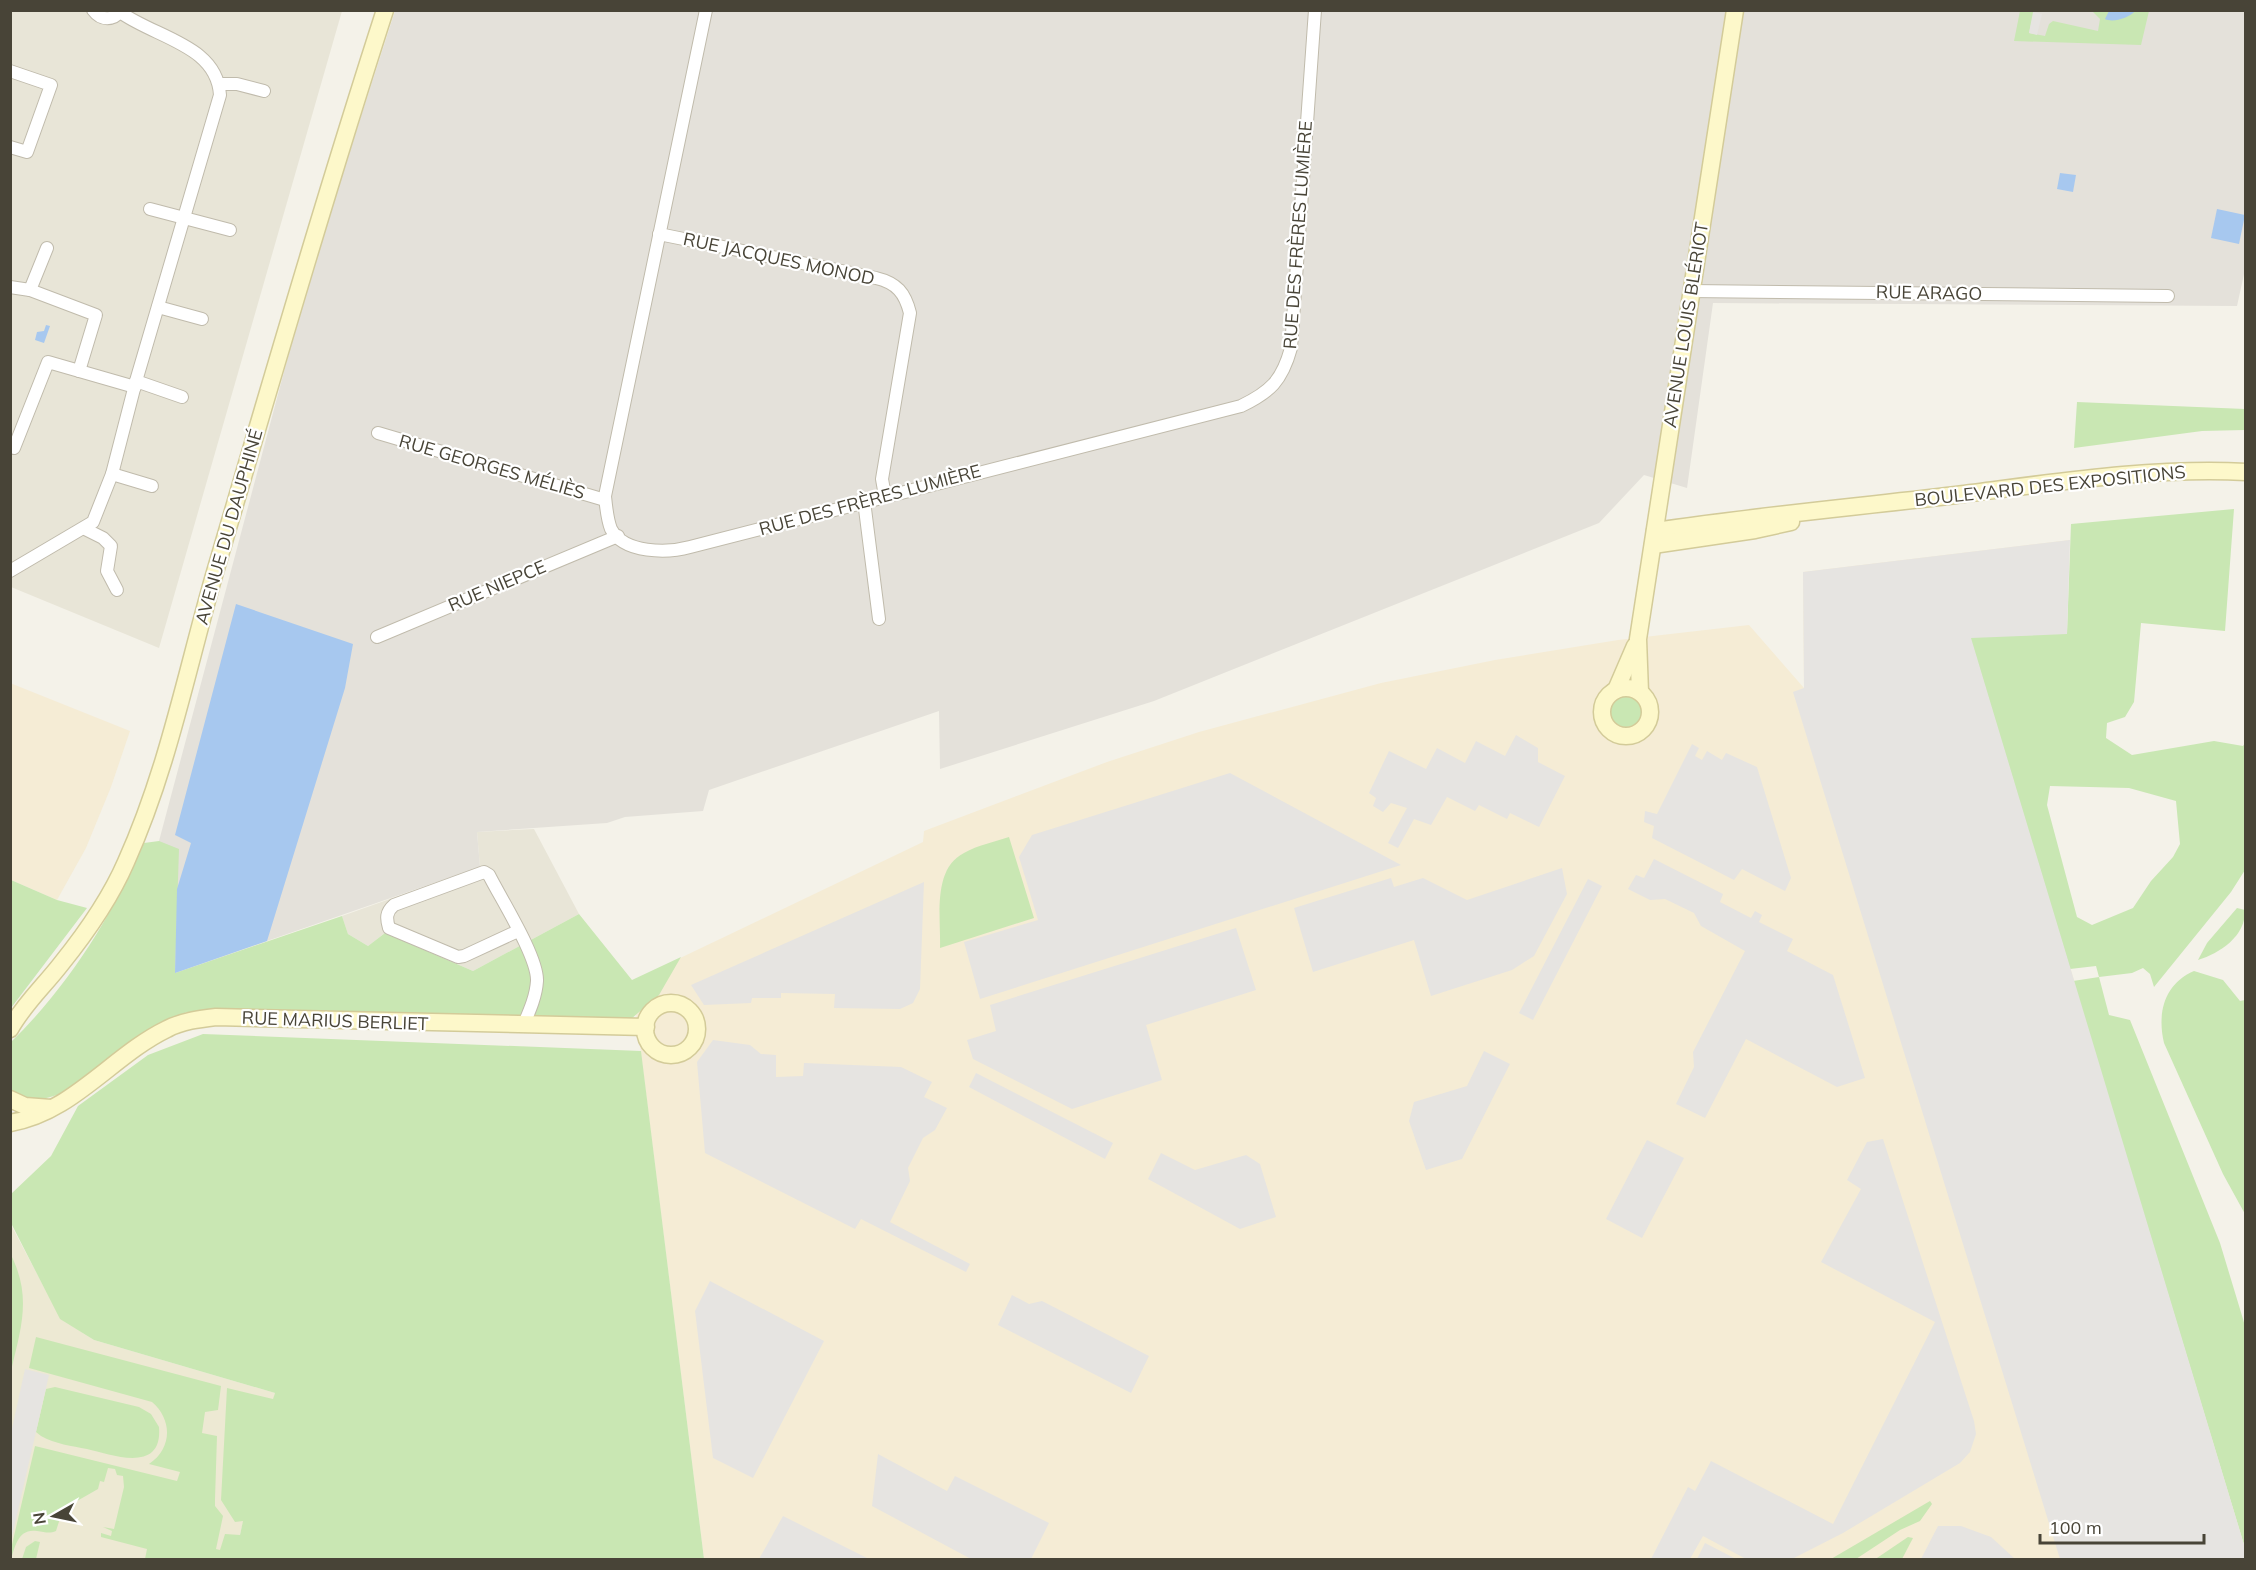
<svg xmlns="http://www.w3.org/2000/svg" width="2256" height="1570" font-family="Mulish,sans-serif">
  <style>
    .residential { fill: #e8e5d7 }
    .commercial { fill: #f5ecd5 }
    .industrial { fill: #e4e1da }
    .education { fill: #ede9d3 }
    .green { fill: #c9e7b3; fill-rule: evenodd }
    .parking { fill: #e6e4e1 }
    .water { fill: #a7c8ef }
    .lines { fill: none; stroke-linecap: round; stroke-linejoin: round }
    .street-casing { stroke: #c0bbac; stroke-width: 14 }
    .secondary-casing { stroke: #d3cb99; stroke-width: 19 }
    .street { stroke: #fff; stroke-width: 12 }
    .secondary { stroke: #fdf8ca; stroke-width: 16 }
    .labels { text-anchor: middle; stroke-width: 4.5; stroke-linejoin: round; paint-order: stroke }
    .street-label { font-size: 18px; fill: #484437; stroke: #fff }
  </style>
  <rect width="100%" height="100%" fill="#f4f2e9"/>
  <!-- residential -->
  <g class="residential">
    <path d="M10 11H342L159 648 11 587Z"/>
    <path d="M534 829 579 914 473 971 385 933 368 946 348 934 342 916 480 867 477 832Z"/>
  </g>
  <!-- commercial -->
  <g class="commercial">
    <path d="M2070 540 1971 638 2245 1548V1559H704L632 981 923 842 924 831 1107 762 1199 732 1381 683 1495 660 1618 640 1749 625 1804 688 1803 572Z"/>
    <path d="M10 683 130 731 111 787 86 848 57 900 11 880Z"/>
  </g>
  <!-- industrial -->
  <path class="industrial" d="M395 11H2245L2246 265 2237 306 1713 303 1687 488 1644 475 1599 523 1154 701 940 769 939 711 709 790 703 811 625 817 607 823 477 832 480 867 175 973 159 841 309 278Z"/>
  <!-- education -->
  <path class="education" d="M10 1223 61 1319 94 1340 275 1393 234 1559H11Z"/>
  <!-- green -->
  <g class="green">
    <path d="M2020 11H2034L2029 33 2045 36 2049 24 2053 21 2098 31 2100 19 2092 11H2149L2141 45 2014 41Z"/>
    <path d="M2077 402 2245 409V430L2202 431 2074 448Z"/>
    <path d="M2234 509 2225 631 2141 623 2134 702 2125 717 2107 723 2106 738 2132 755 2214 741 2243 746 2245 743V870L2231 892 2154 987 2150 974 2143 968 2132 973 2099 977 2109 1015 2130 1020 2220 1243 2243 1319 2246 1330 2245 1548 2073 981 2099 977 2096 966 2070 969 1970 637 2067 633 2071 524ZM2050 786 2129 788 2176 801 2180 844 2173 857 2151 881 2133 908 2092 925 2077 917 2047 805Z"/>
    <circle cx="1626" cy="711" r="16"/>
    <path d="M1009 837 1034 918 940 948C941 918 932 869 964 853 978 845 994 842 1009 837Z"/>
    <path d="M159 841 179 849 175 973 342 916 348 934 368 946 385 933 473 971 579 914 632 980 681 957 659 995 631 1019 187 1012C176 1017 163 1021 153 1027 111 1051 70 1111 17 1098L11 1088 10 1043C68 987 112 916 144 843Z"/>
    <path d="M11 880 57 900 87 908 11 1008Z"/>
    <path d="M2237 908 2245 910C2246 936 2220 953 2198 960L2207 943Z"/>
    <path d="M2194 971 2223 980 2240 1001 2245 1000V1214L2223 1174 2164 1043C2157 1013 2164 984 2194 971Z"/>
    <path d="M203 1034 641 1051 704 1559H145L147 1549 101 1537V1533L111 1536 112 1531 103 1527 114 1529 124 1487 123 1476 117 1475 115 1469 108 1468 104 1482 100 1481 98 1489 63 1509 56 1531C49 1534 45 1532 37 1531 18 1528 15 1547 11 1559V1549L35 1446 177 1481 180 1472 149 1464C172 1449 173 1420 152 1402L29 1368 36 1337 221 1386 218 1410 205 1412 202 1433 217 1436 215 1499V1506L223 1516 216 1549 220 1550 225 1534 240 1535 243 1521 235 1522 221 1500 227 1388 273 1399 275 1393 94 1340 60 1319 11 1223V1194L51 1156 78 1106 148 1055Z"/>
    <path d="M11 1255C32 1297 21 1328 11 1371Z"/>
    <path d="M55 1387 139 1407 151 1414 159 1427C163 1474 112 1455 87 1449 72 1446 55 1444 41 1436L36 1432 46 1389Z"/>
    <path d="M1930 1501 1932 1504 1920 1521 1900 1530 1856 1559H1831Z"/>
    <path d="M1908 1537 1913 1538 1902 1559 1874 1560Z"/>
    <path d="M35 1541 40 1542 36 1559H22L26 1547Z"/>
  </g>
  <!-- parking -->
  <g class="parking">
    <path d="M2033 12 2042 14 2037 35 2029 33Z"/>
    <path d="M2070 540 2067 634 1971 638 2245 1548V1559H2060L1793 692 1804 688 1803 572Z"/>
    <path d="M1516 735 1538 748V762L1565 776 1539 827 1510 813 1507 819 1479 805 1475 811 1447 797 1431 825 1414 819 1398 848 1388 843 1407 808 1391 803 1383 812 1373 806 1376 798 1369 793 1389 751 1426 769 1437 748 1465 763 1476 741 1505 756Z"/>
    <path d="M1692 744 1699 748 1695 756 1702 760 1707 751 1722 760 1726 753 1757 767 1791 878 1785 891 1742 869 1734 880 1652 838 1654 826 1644 822 1645 811 1657 814Z"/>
    <path d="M1230 773 1401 865 980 999 964 942 1038 920 1019 857 1032 835Z"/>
    <path d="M1654 859 1723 894 1720 902 1751 918 1755 911 1762 915 1759 922 1793 939 1787 951 1833 975 1865 1078 1837 1087 1746 1039 1705 1118 1676 1104 1694 1067 1693 1052 1745 951 1701 926 1694 913 1665 899 1650 900 1628 889 1636 875 1644 878Z"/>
    <path d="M1562 868 1567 894 1534 956 1512 970 1431 996 1414 940 1313 972 1294 908 1391 878 1394 887 1423 878 1467 900Z"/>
    <path d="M1588 879 1602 886 1533 1020 1519 1013Z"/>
    <path d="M924 882 920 989 913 1003 900 1009 834 1008 835 994 781 993V998H752L751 1003 704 1005 691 985Z"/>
    <path d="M1236 928 1256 990 1146 1025 1162 1080 1072 1109 973 1059 967 1040 996 1031 990 1005Z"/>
    <path d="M713 1040 750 1045 761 1054 776 1055V1077L803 1076 804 1063 901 1067 932 1082 924 1097 947 1108 935 1130 923 1138 908 1168 910 1181 890 1222 970 1264 966 1272 861 1219 855 1229 705 1153 697 1062Z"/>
    <path d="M1484 1051 1510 1064 1462 1159 1426 1170 1409 1121 1414 1102 1467 1086Z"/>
    <path d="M976 1073 1113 1143 1105 1159 969 1087Z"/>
    <path d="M1883 1139 1974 1421 1976 1434 1970 1452 1960 1463 1843 1533 1792 1559H1746L1703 1536 1690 1559H1651L1688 1487 1695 1491 1711 1461 1833 1524 1935 1322 1821 1262 1861 1189 1847 1180 1867 1142Z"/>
    <path d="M1647 1140 1684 1158 1642 1238 1606 1219Z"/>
    <path d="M1161 1153 1195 1170 1246 1155 1260 1164 1276 1217 1240 1229 1148 1179Z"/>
    <path d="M710 1281 824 1341 753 1478 713 1458 695 1311Z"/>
    <path d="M1012 1295 1029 1304 1042 1301 1149 1356 1131 1393 998 1325Z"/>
    <path d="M25 1369 49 1375 11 1541V1433Z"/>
    <path d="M878 1454 947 1491 955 1476 1049 1523 1031 1559H971L872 1506Z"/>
    <path d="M783 1516 869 1559H759Z"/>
    <path d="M1938 1526H1961L1991 1537 2015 1559H1921Z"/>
    <path d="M1705 1543 1736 1559H1697Z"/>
  </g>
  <!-- water -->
  <g class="water">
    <path d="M2109 11V10L2135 11C2129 18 2113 23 2105 19Z"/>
    <path d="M2060 173 2076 175 2073 192 2057 189Z"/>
    <path d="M2217 209 2245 215 2239 244 2211 238Z"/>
    <path d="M46 325 50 326 44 343 35 340 37 332 44 331Z"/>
    <path d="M236 604 353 644 345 688 267 941 175 973 177 889 191 843 175 835Z"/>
  </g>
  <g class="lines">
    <defs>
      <g id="street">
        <path d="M93 10C101 21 113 21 122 10"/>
        <path d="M706 10 605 496C606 506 607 519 611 529 624 554 668 553 690 547L1241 406C1270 392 1282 381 1291 348L1315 10"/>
        <path d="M10 71 51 85 27 152 10 147"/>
        <path d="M220 84H237L264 91"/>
        <path d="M150 209 230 230"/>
        <path d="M659 234 876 278C897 283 905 293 910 313L882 479 885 496"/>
        <path d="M10 287 30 290 96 315 79 371"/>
        <path d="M30 290 47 248"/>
        <path d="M1690 291 2168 296"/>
        <path d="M158 307 202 319"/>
        <path d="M136 381 182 397"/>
        <path d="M378 433 605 500"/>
        <path d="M14 448 48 362 135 387"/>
        <path d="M112 474 152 486"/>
        <path d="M864 501 879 619"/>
        <path d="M85 529 103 538 111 546 107 571 117 590"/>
        <path d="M10 571 93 522 112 474 136 381 220 95C217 45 156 38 120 12"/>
        <path d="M377 637 618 536"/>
        <path d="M518 931 464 956 458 957 389 928C386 918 386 912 394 905L484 872 489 875C501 899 538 957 537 981 536 997 529 1012 523 1026"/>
      </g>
      <g id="secondary">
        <path d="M1655 531C1755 516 1856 507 1956 495 2052 483 2149 467 2246 472"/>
        <path d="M1653 545 1755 530 1791 522"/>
        <circle cx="1626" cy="712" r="24"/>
        <path d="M1616 690 1635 646"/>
        <path d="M1640 692 1638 639 1735 10"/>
        <circle cx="671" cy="1029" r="26"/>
        <path d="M10 1029C24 1004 44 986 61 964 86 933 110 899 126 862 167 771 186 674 213 579 269 389 324 199 385 10"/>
        <path d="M10 1099 25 1106 51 1108"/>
        <path d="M10 1123C72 1113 113 1055 167 1029 182 1021 199 1019 216 1017L646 1027"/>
      </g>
    </defs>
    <!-- street casing -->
    <use href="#street" class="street-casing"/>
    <!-- secondary casing -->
    <use href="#secondary" class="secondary-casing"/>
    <!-- street -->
    <use href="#street" class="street"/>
    <!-- secondary -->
    <use href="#secondary" class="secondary"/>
  </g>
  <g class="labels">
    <!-- street labels -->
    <g class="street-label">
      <text transform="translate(1298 235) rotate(-86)" y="6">RUE DES FRÈRES LUMIÈRE</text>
      <text transform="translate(779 259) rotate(12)" y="6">RUE JACQUES MONOD</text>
      <text transform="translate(1929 293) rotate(1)" y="6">RUE ARAGO</text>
      <text transform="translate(1686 325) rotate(-81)" y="6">AVENUE LOUIS BLÉRIOT</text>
      <text transform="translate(492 467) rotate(16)" y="6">RUE GEORGES MÉLIÈS</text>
      <text transform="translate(2050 486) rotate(-6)" y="6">BOULEVARD DES EXPOSITIONS</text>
      <text transform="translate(870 500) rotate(-15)" y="6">RUE DES FRÈRES LUMIÈRE</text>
      <text transform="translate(229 527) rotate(-74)" y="6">AVENUE DU DAUPHINÉ</text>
      <text transform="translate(497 586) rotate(-23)" y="6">RUE NIEPCE</text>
      <text transform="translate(335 1021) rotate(2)" y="6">RUE MARIUS BERLIET</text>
    </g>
  </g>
  <!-- border -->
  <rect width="2256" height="1570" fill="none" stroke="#484437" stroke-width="24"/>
  <!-- north arrow -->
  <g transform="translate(54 1516) rotate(261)" stroke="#ffffff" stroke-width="4.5" paint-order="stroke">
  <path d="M0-4.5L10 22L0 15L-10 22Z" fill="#484437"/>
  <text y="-9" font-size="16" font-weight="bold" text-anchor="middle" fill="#484437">N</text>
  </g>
  <!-- scale -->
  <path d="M2040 1534v9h164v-9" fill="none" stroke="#484437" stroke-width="3"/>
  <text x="2049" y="1534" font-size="18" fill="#484437" stroke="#ffffff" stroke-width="4.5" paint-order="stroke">100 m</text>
</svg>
